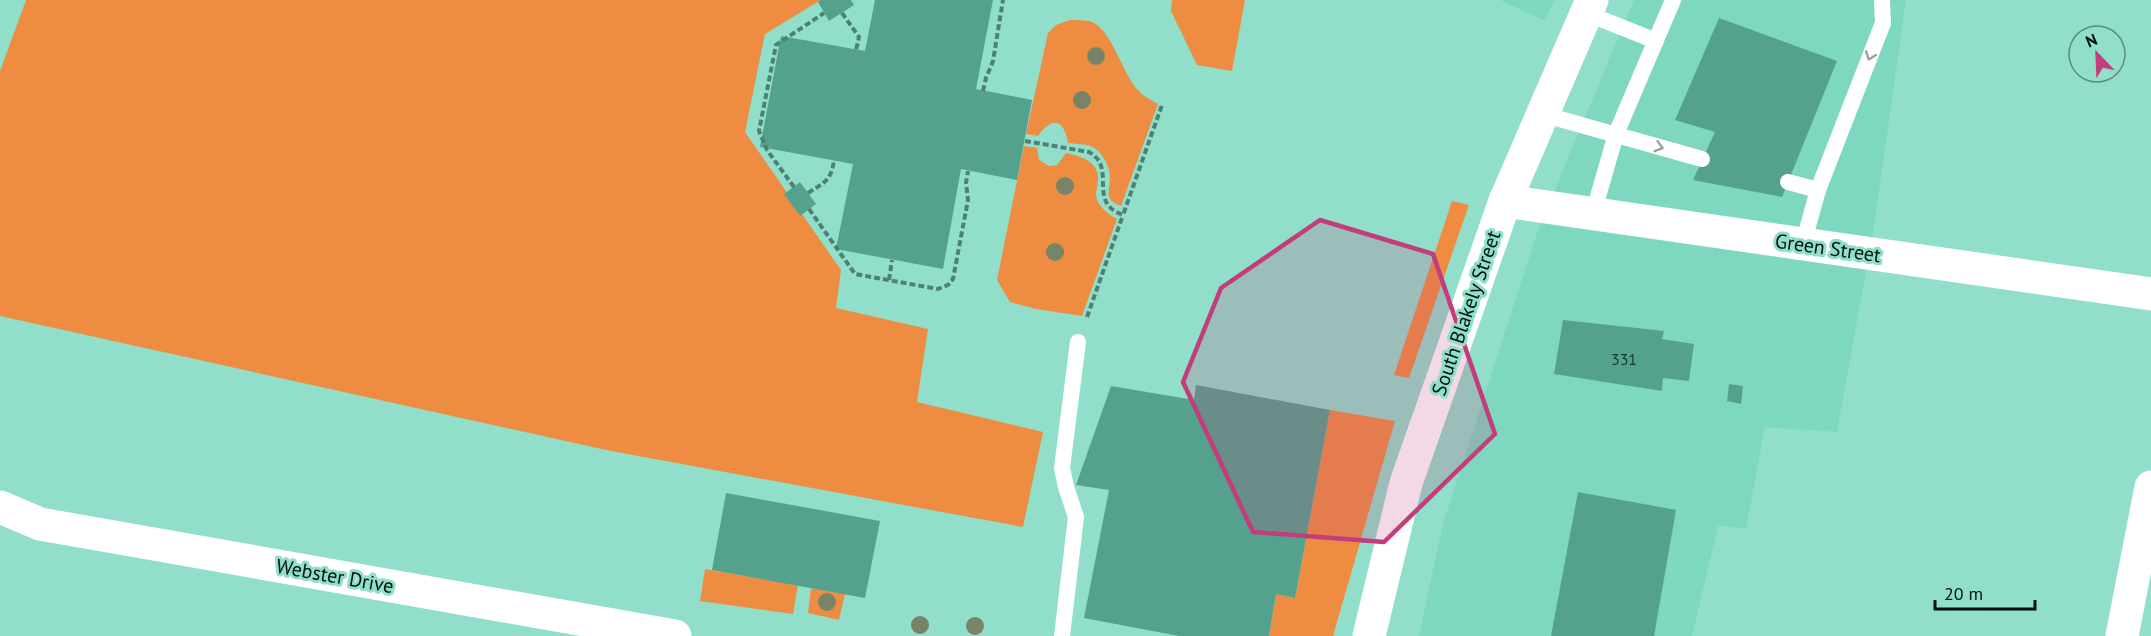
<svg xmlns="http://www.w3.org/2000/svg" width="2151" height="636" font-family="'PT Sans',sans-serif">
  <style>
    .built { fill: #7ed7bf }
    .green { fill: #ee8d42 }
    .building { fill: #54a28e }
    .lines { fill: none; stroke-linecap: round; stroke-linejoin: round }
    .path { stroke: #4e8173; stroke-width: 4; stroke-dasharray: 6 3; stroke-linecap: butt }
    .service { stroke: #fff; stroke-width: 16 }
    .minor { stroke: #fff; stroke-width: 33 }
    .primary { stroke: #fff; stroke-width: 33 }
    .tree { fill: #788468 }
    .oneway { stroke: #99a19f }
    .marked { fill: #c33c7c; fill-opacity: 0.2; stroke: #c33c7c; stroke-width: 4.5; stroke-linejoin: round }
    .labels { text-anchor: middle; stroke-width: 6; stroke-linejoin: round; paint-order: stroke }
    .number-label { font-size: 16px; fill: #15382e }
    .street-label { font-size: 20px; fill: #00140e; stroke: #91dfca }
  </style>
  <rect width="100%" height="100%" fill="#91dfca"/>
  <!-- built -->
  <g class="built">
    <path d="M1500 0H1554L1545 21Z"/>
    <path d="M1634 0H1906L1873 233 1837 432 1765 427 1746 528 1718 526 1692 636H1419L1443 524 1538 230Z"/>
  </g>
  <!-- green -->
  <g class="green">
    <path d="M26 0H821L765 34 745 132 841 270 836 308 928 329 917 402 1043 432 1023 527 606 450 0 316V71Z"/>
    <path d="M1172 0H1245L1232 71 1197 65 1171 11Z"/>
    <path d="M1070 20C1076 20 1083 20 1089 21 1112 27 1122 74 1138 90 1143 96 1151 100 1158 104L1121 206C1104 199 1109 194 1110 179 1110 165 1102 150 1088 145 1082 144 1075 144 1068 143 1064 119 1052 116 1038 136L1026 134 1048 33 1056 25Z"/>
    <path d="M1024 146 1037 148 1039 160 1049 166 1057 165 1066 153C1081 156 1100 162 1098 180 1098 185 1096 190 1096 195 1097 206 1108 214 1117 219L1082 316 1036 309 1010 302 997 280Z"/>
    <path d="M1452 201 1469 205 1409 378 1394 375Z"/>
    <path d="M1330 410 1395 421 1333 636H1269L1276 594 1295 598Z"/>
    <path d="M705 569 798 585 793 614 700 601Z"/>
    <path d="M811 588 845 594 839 620 808 613Z"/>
  </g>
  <!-- building -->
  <g class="building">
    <path d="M821 0H851L854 5 829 21 818 2Z"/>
    <path d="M875 0H993L976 89 1032 100 1017 180 961 169 943 269 836 249 853 164 760 147 781 36 865 51Z"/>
    <path d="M1719 18 1837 61 1782 197 1693 180 1715 132 1675 120Z"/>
    <path d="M800 182 816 204 800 216 784 194Z"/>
    <path d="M1563 320 1664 331 1662 339 1694 344 1689 381 1663 378 1662 391 1554 374Z"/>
    <path d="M1729 384 1743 386 1741 404 1727 401Z"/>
    <path d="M1196 385 1330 410 1295 598 1276 594 1269 636H1179L1084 618 1109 490 1076 485 1111 386 1194 400Z"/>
    <path d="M1578 492 1676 510 1654 636H1551Z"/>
    <path d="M726 493 880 521 865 598 712 570Z"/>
  </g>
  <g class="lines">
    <!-- path -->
    <g class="path">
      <path d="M842 13 859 37 856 50"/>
      <path d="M983 91 986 78 993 61 1003 0"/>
      <path d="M1025 141 1089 152C1118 168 1086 202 1123 215L1162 105"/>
      <path d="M794 187 767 150 759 131 776 45 824 13"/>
      <path d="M808 193C825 182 831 181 834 160"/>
      <path d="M809 209 855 274 938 289 948 285 953 279 968 200 966 183 968 171"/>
      <path d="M889 280 892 260"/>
      <path d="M1087 317 1123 215"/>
    </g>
    <!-- service -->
    <g class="service">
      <path d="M1586 13 1656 41"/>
      <path d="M1542 114 1702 159"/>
      <path d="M1788 182 1818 190"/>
      <path d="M1593 214 1616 134 1673 0"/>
      <path d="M1803 244 1818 190 1883 23 1882 0"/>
      <path d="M1062 636 1076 517 1066 487 1062 468 1078 342"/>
    </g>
    <!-- minor -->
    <g class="minor">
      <path d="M1505 201 2151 294"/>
      <path d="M0 507 40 524 675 636"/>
      <path d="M2122 636 2151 487"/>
    </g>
    <!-- primary -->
    <path class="primary" d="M1369 636 1406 483 1505 201 1592 0"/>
  </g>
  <!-- trees -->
  <g class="tree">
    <circle cx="1096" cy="56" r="9"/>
    <circle cx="1082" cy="100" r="9"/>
    <circle cx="1065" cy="186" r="9"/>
    <circle cx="1055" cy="252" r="9"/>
    <circle cx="827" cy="602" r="9"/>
    <circle cx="920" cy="625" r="9"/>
    <circle cx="975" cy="626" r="9"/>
  </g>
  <!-- one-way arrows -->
  <defs><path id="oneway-chevron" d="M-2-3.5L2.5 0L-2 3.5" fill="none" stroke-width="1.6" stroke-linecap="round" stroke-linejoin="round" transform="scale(1.5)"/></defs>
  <g class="oneway">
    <use href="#oneway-chevron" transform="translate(1870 56) rotate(111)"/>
    <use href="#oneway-chevron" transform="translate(1659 147) rotate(16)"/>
  </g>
  <!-- marked area -->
  <path class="marked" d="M1320 220 1433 254 1495 434 1384 542 1253 532 1183 382 1221 288Z"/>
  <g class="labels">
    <!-- number labels -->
    <g class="number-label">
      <text x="1624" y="365">331</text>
    </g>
    <!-- street labels -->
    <g class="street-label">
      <text transform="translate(1828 248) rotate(8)" y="7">Green Street</text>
      <text transform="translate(1466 313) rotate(-71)" y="7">South Blakely Street</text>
      <text transform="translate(335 576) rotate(10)" y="7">Webster Drive</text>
    </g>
  </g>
  <!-- north arrow -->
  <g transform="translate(2097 54) rotate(337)"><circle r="28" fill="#91dfca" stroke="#578e7f" stroke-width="1.5"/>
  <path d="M0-4.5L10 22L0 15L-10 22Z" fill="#c33c7c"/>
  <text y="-9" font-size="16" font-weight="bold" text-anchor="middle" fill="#00140e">N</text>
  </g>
  <!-- scale -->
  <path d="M1935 600v9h100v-9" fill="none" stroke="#00140e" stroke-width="3"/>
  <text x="1944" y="600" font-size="18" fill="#00140e" stroke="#91dfca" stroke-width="4.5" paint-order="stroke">20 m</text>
</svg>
